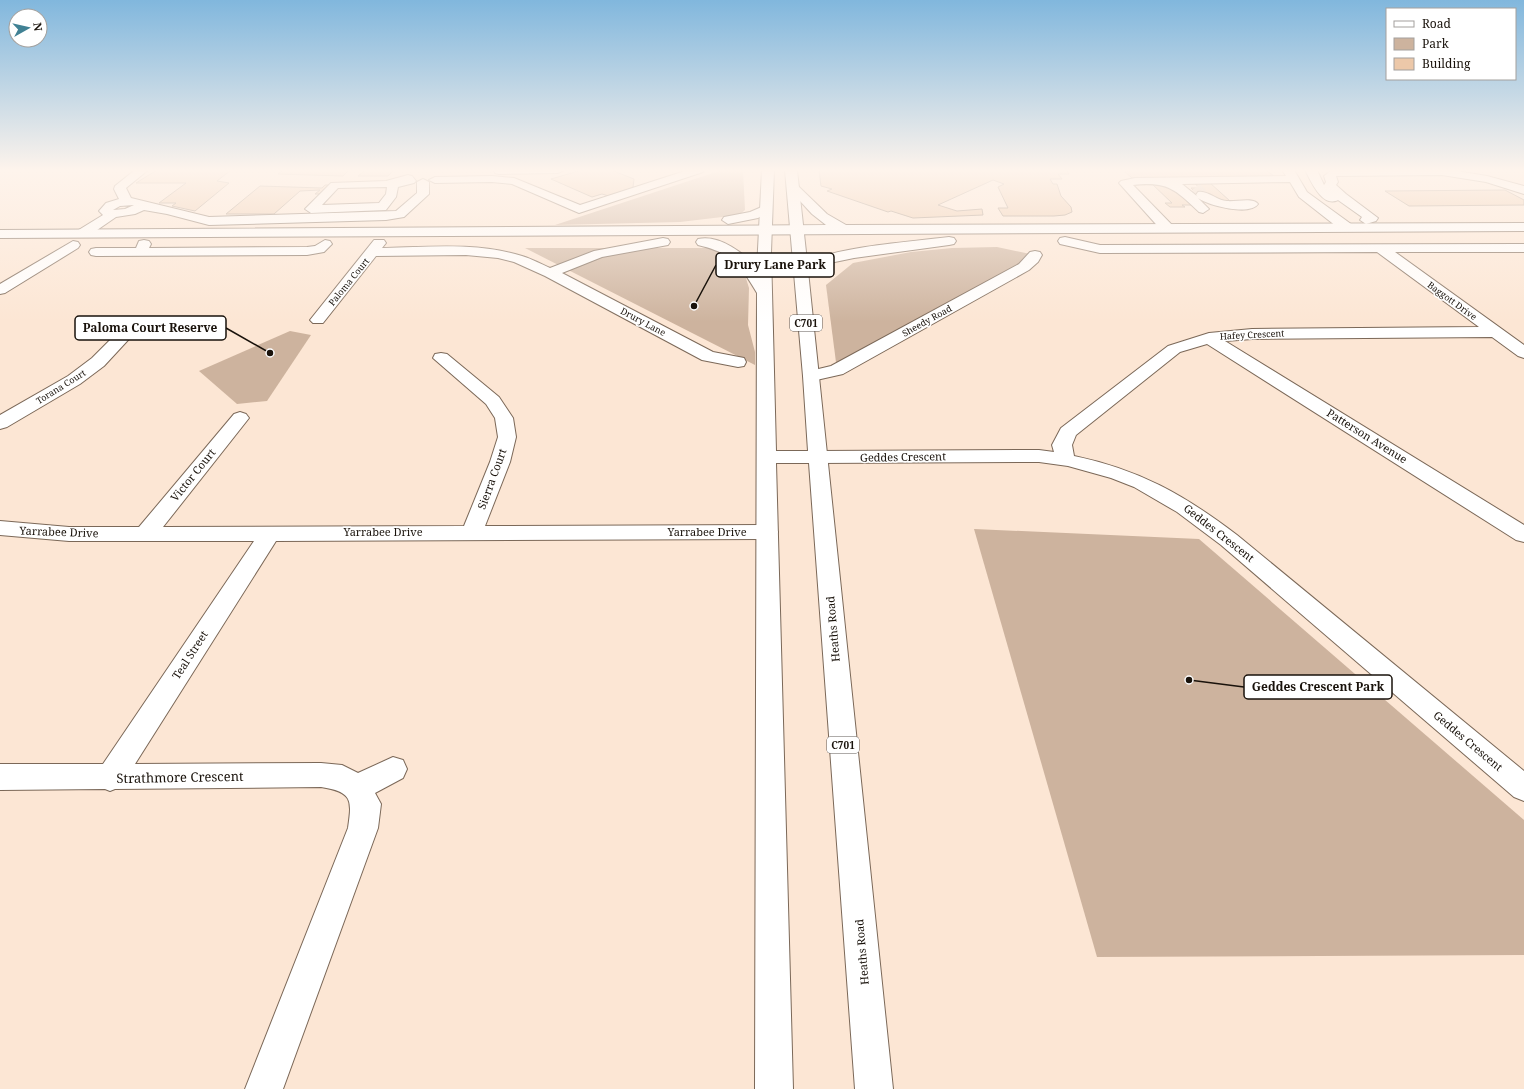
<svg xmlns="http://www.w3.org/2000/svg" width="1524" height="1089" font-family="'Noto Serif',serif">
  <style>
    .green { fill: #cdb39e }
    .building { fill: #ecc8a9; stroke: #9c8978 }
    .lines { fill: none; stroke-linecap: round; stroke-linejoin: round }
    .minor-tunnel { stroke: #dac6b6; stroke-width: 12; stroke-dasharray: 12 6; stroke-linecap: butt }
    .minor-casing { stroke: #7b6858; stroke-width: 2 }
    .major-casing { stroke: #7b6858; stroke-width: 2 }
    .highway-casing { stroke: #7b6858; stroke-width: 2 }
    .minor { fill: #fff; fill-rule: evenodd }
    .major { fill: #fff; fill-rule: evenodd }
    .highway { fill: #fff; fill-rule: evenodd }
    .labels { text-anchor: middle; stroke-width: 3; stroke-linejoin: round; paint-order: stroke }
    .far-street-label { font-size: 9px; fill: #19120b; stroke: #fff }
    .shield { fill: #fff; stroke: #5e5954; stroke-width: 1 }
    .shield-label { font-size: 10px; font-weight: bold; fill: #19120b }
    .street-label { font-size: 11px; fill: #19120b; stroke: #fff }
    .near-street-label { font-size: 13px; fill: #19120b; stroke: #fff }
    .leader { fill: none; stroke: #19120b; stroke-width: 1.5 }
    .callout-dot { fill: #19120b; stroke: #fff; stroke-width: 1.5 }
    .callout { fill: #fff; stroke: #19120b; stroke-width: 1.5 }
    .callout-label { font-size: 12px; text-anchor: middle; font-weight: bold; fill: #19120b }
  </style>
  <rect width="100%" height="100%" fill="#fce6d4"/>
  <!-- green -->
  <g class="green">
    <path d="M722 170H743L745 210 739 215 680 222 555 225Z"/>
    <path d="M997 247 1035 255 837 370 826 285 853 263 911 252 952 248Z"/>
    <path d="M525 248H712L726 252 745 275 749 288 748 325 755 352V365Z"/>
    <path d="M290 331 311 335 267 401 237 404 199 371Z"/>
    <path d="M974 529 1199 539 1524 820V955L1097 957Z"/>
  </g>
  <!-- building -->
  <g class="building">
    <path d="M157 170H231L217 181 229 183 195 211 172 206 176 203H159L186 183H136Z"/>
    <path d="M283 170H349L343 176 278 174Z"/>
    <path d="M365 170H394L388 176H358Z"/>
    <path d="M582 170H611L634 179 633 187 637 188 612 197 602 194 592 197 551 179Z"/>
    <path d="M819 170H1066L1069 174H1058L1062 179H1050L1053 184H1057L1061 196 1071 207 1072 212 1065 215 1054 216H1003L998 208H1008L998 187 1004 184 993 180 938 205 957 211 982 209 983 215 913 218 891 211 888 212 827 191 832 189 821 186Z"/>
    <path d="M1129 170H1266L1275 177 1132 178 1124 171H1130Z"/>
    <path d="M1151 183H1170L1193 205H1182L1185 207H1170L1165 203H1172Z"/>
    <path d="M1194 183H1210L1230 201H1213L1198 195 1191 188H1200Z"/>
    <path d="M325 185H332L321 194H315L320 190 300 191 274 214H226L260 186 322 188Z"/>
    <path d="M1505 190 1524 200V205L1409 206 1385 191Z"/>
  </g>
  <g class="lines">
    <!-- minor-tunnel -->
    <path class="minor-tunnel" d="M1195 188 1202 195"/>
    <defs>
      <g id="minor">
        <path d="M135 170H148L126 188 131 198 209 217 396 211 417 193V182L423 179 429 182V194L404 217 386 220 209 225 167 214 144 210 135 214 116 217 87 237H77L75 234 77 231 103 215 99 211 106 203 119 199 114 189 115 186ZM134 205 125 209 113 210 120 206Z"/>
        <path d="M494 170H564L558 173 499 174 495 173Z"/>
        <path d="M688 170H705L703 172 579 213 512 184 492 182 435 183 429 180 435 177 492 176 514 178 580 205Z"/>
        <path d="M1282 170H1294L1307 192 1351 224 1352 227 1351 230H1341L1299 197 1290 182 1182 184 1198 197 1196 195 1198 192C1208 190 1217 201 1227 201 1236 202 1253 197 1258 204 1250 216 1209 206 1198 198L1209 209 1203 213 1199 212C1175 189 1167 181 1133 185L1173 226 1174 229 1173 232H1163L1119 183 1121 181 1135 178 1286 176Z"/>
        <path d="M1305 170H1317L1324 185 1326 182 1324 176 1332 170H1450L1487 176 1524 186V194L1486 182 1442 175 1336 176 1338 182 1336 185 1346 194 1378 218 1376 221 1366 224 1360 220 1362 217 1338 200C1322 208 1311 181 1305 170Z"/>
        <path d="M408 175 412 176 416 181 414 183 398 187 396 197 386 210 311 213 305 209 331 183 386 181ZM387 187 386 194 379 203 322 205 338 188Z"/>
        <path d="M1065 237 1100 245 1524 244V252H1395L1524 345V358L1518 356 1492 337 1252 339 1225 341 1524 525V542L1516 540 1207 344 1180 352 1076 435 1072 445 1074 456C1140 470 1183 494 1237 535L1524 771V801L1514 797 1221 545 1177 512 1134 487 1111 478 1068 466 1039 462 818 463 811 461 808 457 811 453 818 451 1039 450 1054 452 1052 445 1061 428 1168 346 1209 333 1252 329 1479 327 1377 252 1100 253 1060 244 1058 241 1060 238Z"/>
        <path d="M663 238 668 239 670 242 668 245 602 257 562 273 713 352 744 358 746 362 744 366 738 367 702 360 545 276 514 262 498 258 466 255 376 256 323 323H313L310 320 374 240H384L386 243 382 248C429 247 477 242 522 256 532 259 541 264 550 268L594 251Z"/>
        <path d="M144 240 149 241 151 244 149 248 307 247 315 246 325 240 330 241 332 244 324 252 307 255 96 256 91 255 89 252 91 249 96 248H136L139 241Z"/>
        <path d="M73 241 78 242 80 245 78 248 5 293 0 294V284Z"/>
        <path d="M1035 251 1040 252 1042 255 1038 262 1029 270 843 374 812 381 806 380 803 376 806 372 831 366 1019 264 1030 252Z"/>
        <path d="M133 321 139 323 141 326 104 366 80 384 7 427 0 429V415L68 376 92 358 127 323Z"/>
        <path d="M441 353 447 354 499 397 513 418 516 437 510 462 485 526 767 525 775 527 778 532 775 537 767 539 276 541 135 764 321 763 342 765 358 773 393 757 403 760 407 769 403 778 375 793 381 804 378 828 283 1089H245L348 828C352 800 353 792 321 787L115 789 110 791 105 789 0 790V764H103L254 541H69L0 535V521L69 527H139L234 414 240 412 246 414 249 418 163 527 464 526 490 462 498 437 495 418 486 404 433 358 435 354Z"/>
      </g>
      <path id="major" d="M762 170H774L771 252 776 451H808L803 376 785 170H797L807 261C852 245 902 243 949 237L954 238 956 241 954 244 949 245 854 258 825 264 808 271 893 1089H855L809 463H776L793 1089H755L757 293C740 264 732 253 698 245L696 242 698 239C719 234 746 254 757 269Z"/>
      <g id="highway">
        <path d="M793 183 797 185 827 214 846 225 1524 223V231L0 238V230L826 225 812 214 789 189 787 187 789 185Z"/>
        <path d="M766 205 772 209 758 218 728 224 722 220 724 217 750 212Z"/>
      </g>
    </defs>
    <!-- minor casing -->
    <use href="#minor" class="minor-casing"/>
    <!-- major casing -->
    <use href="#major" class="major-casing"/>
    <!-- highway casing -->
    <use href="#highway" class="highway-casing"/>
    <!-- minor -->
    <use href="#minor" class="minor"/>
    <!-- major -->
    <use href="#major" class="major"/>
    <!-- highway -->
    <use href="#highway" class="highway"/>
  </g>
  <!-- sky -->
  <linearGradient id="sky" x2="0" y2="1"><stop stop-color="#81b7dd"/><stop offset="0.53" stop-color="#fef4ec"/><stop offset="1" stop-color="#fef4ec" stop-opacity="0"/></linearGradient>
  <rect width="1524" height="322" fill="url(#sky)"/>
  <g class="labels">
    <!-- far-street labels -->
    <g class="far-street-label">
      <text transform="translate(349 282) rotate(-51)" y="3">Paloma Court</text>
      <text transform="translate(1452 301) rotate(36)" y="3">Baggott Drive</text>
      <text transform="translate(927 321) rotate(-29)" y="3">Sheedy Road</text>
      <text transform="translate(643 322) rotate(28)" y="3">Drury Lane</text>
      <text transform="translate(1252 335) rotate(-3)" y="3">Hafey Crescent</text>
      <text transform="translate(61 387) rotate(-32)" y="3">Torana Court</text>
    </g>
    <!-- shield labels -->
    <g class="shield">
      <rect x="790" y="315" width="32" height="16" rx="3"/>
      <rect x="827" y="737" width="32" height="16" rx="3"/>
    </g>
    <g class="shield-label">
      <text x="806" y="327">C701</text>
      <text x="843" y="749">C701</text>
    </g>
    <!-- street labels -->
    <g class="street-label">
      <text transform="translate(1367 436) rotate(32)" y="4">Patterson Avenue</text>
      <text transform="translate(903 457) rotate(-1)" y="4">Geddes Crescent</text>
      <text transform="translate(193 475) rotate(-51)" y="4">Victor Court</text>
      <text transform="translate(492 479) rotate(-70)" y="4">Sierra Court</text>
      <text transform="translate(59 532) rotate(2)" y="4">Yarrabee Drive</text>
      <text x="383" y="536">Yarrabee Drive</text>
      <text x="707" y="536">Yarrabee Drive</text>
      <text transform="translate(1219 533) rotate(38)" y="4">Geddes Crescent</text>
      <text transform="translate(833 629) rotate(-95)" y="4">Heaths Road</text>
      <text transform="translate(190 655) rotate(-57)" y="4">Teal Street</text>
      <text transform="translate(1468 741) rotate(40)" y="4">Geddes Crescent</text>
      <text transform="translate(862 952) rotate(-95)" y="4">Heaths Road</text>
    </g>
    <!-- near-street labels -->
    <g class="near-street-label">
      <text transform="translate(180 777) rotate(-1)" y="5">Strathmore Crescent</text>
    </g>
  </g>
  <!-- callouts -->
  <path class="leader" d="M694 306L716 265M270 353L226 328M1189 680L1244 687"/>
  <g class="callout-dot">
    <circle cx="694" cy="306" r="4"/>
    <circle cx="270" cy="353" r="4"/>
    <circle cx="1189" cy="680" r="4"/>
  </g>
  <g class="callout">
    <rect x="716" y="253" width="118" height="24" rx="4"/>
    <rect x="75" y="316" width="151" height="24" rx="4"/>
    <rect x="1244" y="675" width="148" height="24" rx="4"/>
  </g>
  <g class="callout-label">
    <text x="775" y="269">Drury Lane Park</text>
    <text x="150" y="332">Paloma Court Reserve</text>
    <text x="1318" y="691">Geddes Crescent Park</text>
  </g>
  <!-- legend -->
  <rect x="1386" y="8" width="130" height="72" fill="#ffffff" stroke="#a3a09d"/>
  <rect x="1394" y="21" width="20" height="6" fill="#ffffff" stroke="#a3a09d"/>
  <text x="1422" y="28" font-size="12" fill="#19120b">Road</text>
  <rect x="1394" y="38" width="20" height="12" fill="#cdb39e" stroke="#a3a09d"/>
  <text x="1422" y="48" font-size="12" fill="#19120b">Park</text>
  <rect x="1394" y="58" width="20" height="12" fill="#ecc8a9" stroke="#a3a09d"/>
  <text x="1422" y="68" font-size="12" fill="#19120b">Building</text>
  <!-- north arrow -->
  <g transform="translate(28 28) rotate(82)"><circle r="19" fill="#ffffff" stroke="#a3a09d"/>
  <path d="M0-3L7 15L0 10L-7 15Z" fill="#408194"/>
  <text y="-6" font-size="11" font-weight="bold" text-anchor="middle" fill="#19120b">N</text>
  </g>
</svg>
